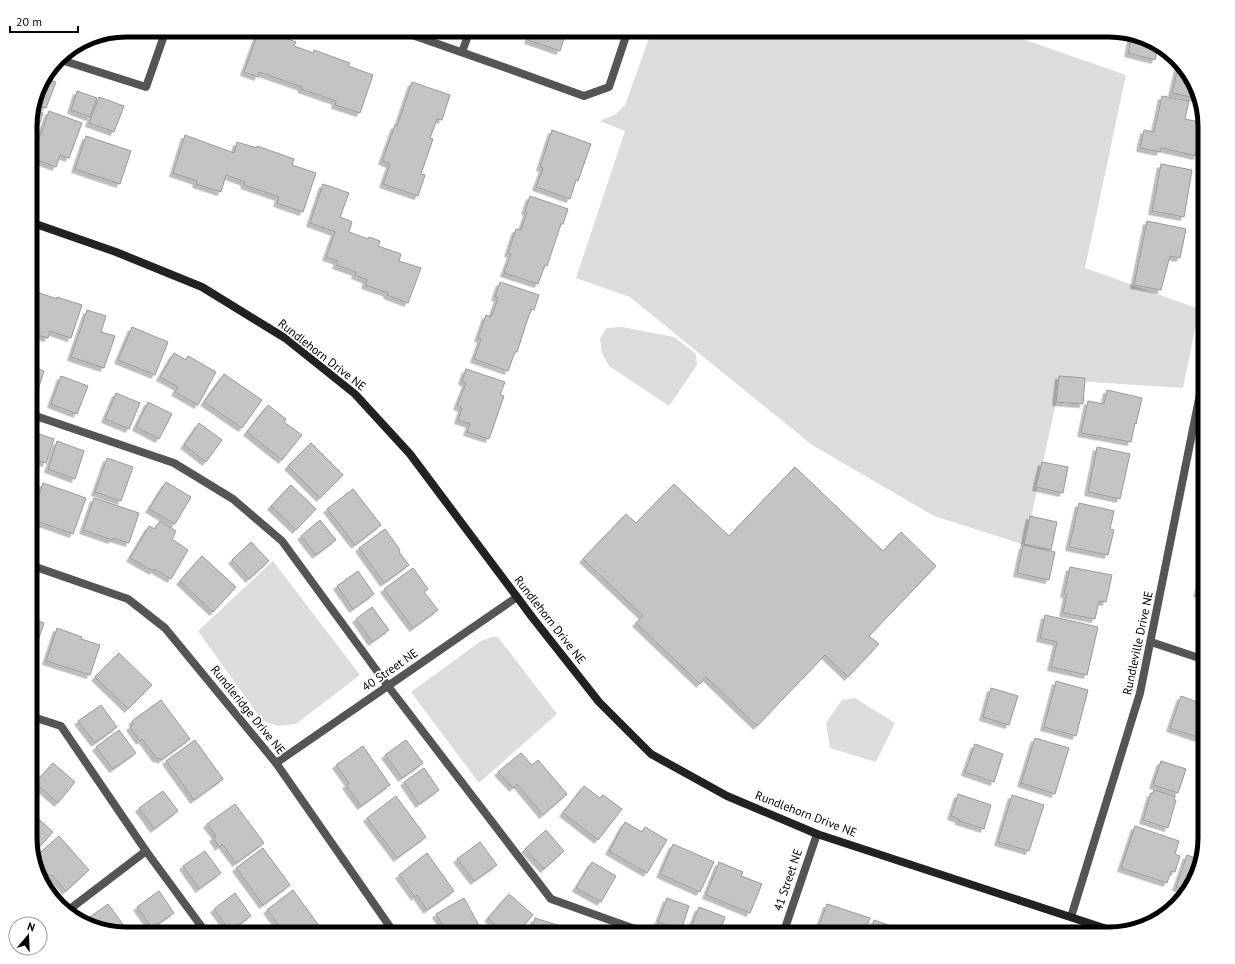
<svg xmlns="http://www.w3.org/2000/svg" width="1235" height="964" font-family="'PT Sans',sans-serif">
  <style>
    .green { fill: #dcdcdc }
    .building { fill: #c4c4c4; stroke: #999; filter: url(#shadow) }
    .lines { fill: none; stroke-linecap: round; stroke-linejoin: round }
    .lane { stroke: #555; stroke-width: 8 }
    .street { stroke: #555; stroke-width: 8 }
    .secondary { stroke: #222; stroke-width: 8 }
    .labels { text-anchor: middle; stroke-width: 3.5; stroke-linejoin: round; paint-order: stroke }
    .street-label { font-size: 12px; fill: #000; stroke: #fff }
    .rim { fill: none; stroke: #000; stroke-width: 5 }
  </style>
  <defs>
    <filter id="shadow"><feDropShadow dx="-3.5" dy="3.5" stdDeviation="0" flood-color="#0004"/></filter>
  </defs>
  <rect width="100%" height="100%" fill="#fff"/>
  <!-- green -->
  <g class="green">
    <path d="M652 30H997L1126 75 1085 268 1199 309 1183 388 1061 380 1025 545 934 516 812 445 630 297 576 278 625 131 600 121 616 114 625 105Z"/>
    <path d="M622 327 674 337 696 354 697 365 669 406 609 366 602 353 600 339 606 328Z"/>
    <path d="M273 561 360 675 296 724 278 726 262 720 198 631Z"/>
    <path d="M491 637H498L557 714 479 783 411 692 481 641Z"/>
    <path d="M855 698 895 723 876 762 830 748 826 723 842 700Z"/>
  </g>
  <!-- building -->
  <g class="building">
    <path d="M532 30H569L568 32H566L560 51 528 40Z"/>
    <path d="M258 33 271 38 272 33 296 42 294 46 313 53 314 50 350 63 348 66 373 75 360 113 335 105 336 101 301 89 302 87 259 72 258 77 244 72Z"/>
    <path d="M1132 34 1140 35 1158 46 1155 60 1128 53Z"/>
    <path d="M1179 63 1195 84 1199 99 1172 93Z"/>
    <path d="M44 78 56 82 46 108 35 104 40 83Z"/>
    <path d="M412 82 450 95 442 120 437 119 430 138 433 139 421 174 425 175 418 196 383 184 390 164 382 161 395 125 397 126Z"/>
    <path d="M77 91 97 98 90 117 71 110Z"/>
    <path d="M1162 96 1189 101 1185 119 1204 123 1197 156 1161 148 1160 152 1140 148 1144 130 1154 132Z"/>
    <path d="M99 97 124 106 114 132 89 123Z"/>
    <path d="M33 109 43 113 30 153V119Z"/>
    <path d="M49 111 82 123 69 158 60 155 56 167 32 158Z"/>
    <path d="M552 130 591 144 578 181 576 180 570 199 536 187 543 168 540 167Z"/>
    <path d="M185 135 234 153 237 142 257 148V146L294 159 292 165 316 173 303 212 277 203 279 197 244 185 245 182 226 175 221 192 196 184 197 181 173 173Z"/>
    <path d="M86 136 131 151 120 184 75 169Z"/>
    <path d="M1161 164 1192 170 1184 217 1152 211Z"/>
    <path d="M323 184 349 193 340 217 352 222 349 232 368 239 369 237 380 241 378 246 401 254 399 261 421 268 408 303 387 295 388 293 365 285 367 280 355 275 356 272 336 265 338 261 326 257 335 232 310 223Z"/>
    <path d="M530 196 568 209 563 224H561L547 266 545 265 538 284 504 273 511 254 508 253 516 229 521 230 527 212 525 211Z"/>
    <path d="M1147 221 1186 229 1180 258 1170 256 1161 290 1134 285Z"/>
    <path d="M500 282 539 295 534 310 531 309 517 352H515L508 371 474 359 481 339 478 338 486 315 491 317 498 298 495 297Z"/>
    <path d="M37 292 57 299V297L82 305 71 338 50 331 48 338 30 333V314Z"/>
    <path d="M87 310 106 316 101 332 115 336 104 368 71 357Z"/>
    <path d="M132 327 168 342 155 375 118 360Z"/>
    <path d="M174 353 186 360 188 356 216 372 198 405 175 392 178 387 160 377Z"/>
    <path d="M30 366 44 371 35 399 30 397Z"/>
    <path d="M466 369 505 382 500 395 504 396 489 439 467 432 470 424 458 420 462 408 457 406 466 383 462 381Z"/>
    <path d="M224 374 262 400 242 428 204 402Z"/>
    <path d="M61 376 88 386 77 414 51 404Z"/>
    <path d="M1059 376 1085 378 1083 404 1056 402Z"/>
    <path d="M1107 390 1142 398 1136 424 1135 423 1131 442 1081 433 1088 401 1104 404Z"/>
    <path d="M116 393 140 403 129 429 105 419Z"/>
    <path d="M148 402 172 414 159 439 136 427Z"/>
    <path d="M268 405 286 419 284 422 302 435 282 460 247 432Z"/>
    <path d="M199 423 222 440 206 462 184 445Z"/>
    <path d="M30 431 54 439 46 463 30 458Z"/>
    <path d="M57 441 84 451 75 479 48 469Z"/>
    <path d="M311 443 343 475 320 498 288 466Z"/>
    <path d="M1097 447 1130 454 1120 499 1088 492Z"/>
    <path d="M107 458 133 467 121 501 95 492Z"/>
    <path d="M1042 462 1068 467 1063 493 1036 487Z"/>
    <path d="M795 467 883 551 901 532 936 566 869 636 879 644 848 677 825 655 757 726 706 677 700 684 636 623 643 616 583 559 626 514 636 523 674 484 729 536Z"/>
    <path d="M30 477 38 480 30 503Z"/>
    <path d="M166 482 191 497 175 524 149 509Z"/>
    <path d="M43 483 86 498 73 534 31 519Z"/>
    <path d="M291 485 316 509 296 530 271 506Z"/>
    <path d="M353 489 381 525 355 545 327 509Z"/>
    <path d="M94 498 139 513 129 543 113 538 112 540 83 530Z"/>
    <path d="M1079 503 1114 511 1110 529 1114 530 1108 555 1069 547Z"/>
    <path d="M1030 516 1057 522 1051 550 1024 544Z"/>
    <path d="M320 520 336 540 316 555 301 536Z"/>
    <path d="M160 521 176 531 172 539 188 550 171 579 154 569 153 571 130 558 149 526 155 529Z"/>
    <path d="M385 529 400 550 399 552 409 565 384 583 359 548Z"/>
    <path d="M251 542 269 561 249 579 232 560Z"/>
    <path d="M1023 545 1055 552 1049 580 1017 573Z"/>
    <path d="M202 556 236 587 213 612 180 581Z"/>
    <path d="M1070 567 1112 575 1106 602 1099 601 1095 619 1063 613 1067 594H1064Z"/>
    <path d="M413 568 428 589 424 592 438 610 413 628 384 589Z"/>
    <path d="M1205 569V596L1197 593Z"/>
    <path d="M358 571 374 594 353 609 337 586Z"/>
    <path d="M372 607 389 630 372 642 356 619Z"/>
    <path d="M1045 615 1098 627 1087 675 1051 667 1057 642 1040 638Z"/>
    <path d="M30 618 44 623 34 652 30 651Z"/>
    <path d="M57 628 82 637 81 639 100 645 90 675 46 661Z"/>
    <path d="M119 653 152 685 128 709 95 677Z"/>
    <path d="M1056 681 1088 690 1076 736 1044 727Z"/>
    <path d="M991 688 1018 696 1009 725 983 717Z"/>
    <path d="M1181 696 1205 705V740L1170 728Z"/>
    <path d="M161 700 190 739 161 760 159 758 157 759 142 739 140 741 130 727 134 724 132 721Z"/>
    <path d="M101 705 117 727 95 743 78 721Z"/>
    <path d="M119 730 136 753 113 769 96 747Z"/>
    <path d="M1035 738 1069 748 1055 794 1021 783Z"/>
    <path d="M195 740 223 779 194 800 166 761Z"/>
    <path d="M406 740 423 763 402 778 385 755Z"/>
    <path d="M975 744 1003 754 994 782 965 772Z"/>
    <path d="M363 746 390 785 361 806 346 785 349 783 336 765Z"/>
    <path d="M521 753 532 765 538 760 567 794 543 815 517 784 513 788 498 772Z"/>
    <path d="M1161 761 1186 769 1178 793 1153 785Z"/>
    <path d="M53 763 75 782 58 803 35 783Z"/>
    <path d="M424 768 439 790 419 804 404 782Z"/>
    <path d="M584 786 600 798 603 795 622 809 598 840 563 813Z"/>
    <path d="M1154 790 1175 796 1174 800H1176L1168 828 1143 820 1151 793H1153Z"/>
    <path d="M163 791 178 811 154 829 139 808Z"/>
    <path d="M958 794 991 805 984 829 959 821V819L951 816Z"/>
    <path d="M1012 795 1044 805 1029 851 998 842Z"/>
    <path d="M396 796 426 837 397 858 367 818Z"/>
    <path d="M235 804 264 843 236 863 222 844 219 847 213 838 216 836 207 824Z"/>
    <path d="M30 811 53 832 33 854 30 844Z"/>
    <path d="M625 822 642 832 645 827 667 840 647 873 609 851Z"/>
    <path d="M1135 826 1179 841 1175 854 1180 856 1175 872 1171 871 1167 883 1121 868Z"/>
    <path d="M546 830 564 851 544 869 525 849Z"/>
    <path d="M59 836 89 870 66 891 52 875 50 876 34 858Z"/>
    <path d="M480 842 497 865 474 881 457 859Z"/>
    <path d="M673 844 714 862 700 892 660 874Z"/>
    <path d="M263 848 290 885 263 905 236 868Z"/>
    <path d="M205 851 221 873 199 889 183 866Z"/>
    <path d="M427 853 454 891 427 910 417 895 415 897 399 875Z"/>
    <path d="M1187 855 1201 860 1200 869 1187 891 1176 887Z"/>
    <path d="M592 862 616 876 601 902 576 888Z"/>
    <path d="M719 862 743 872 741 876 762 884 750 913 706 895Z"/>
    <path d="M293 890 320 927 310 934H285L267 910Z"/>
    <path d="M159 891 174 913 152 928 137 907Z"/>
    <path d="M235 893 251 916 230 931 214 909Z"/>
    <path d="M509 894 533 915 516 934H506L488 918Z"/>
    <path d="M464 898 476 920 483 934H446L447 933 436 914Z"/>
    <path d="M667 898 689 906 681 930 658 922Z"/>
    <path d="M108 904 130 934 95 929 83 922Z"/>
    <path d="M827 904 870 918 864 934H816Z"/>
    <path d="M699 907 725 917 719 934H693L689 932Z"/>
    <path d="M535 918 573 930 571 934H530Z"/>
    <path d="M874 920 897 928 896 932 901 934H869Z"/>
    <path d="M331 928 335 934H322Z"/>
  </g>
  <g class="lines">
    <!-- lane -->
    <g class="lane">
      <path d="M462 52 470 30"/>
      <path d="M58 59 146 87 166 30"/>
      <path d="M30 414 174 463 233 499 282 541 388 686 551 899 649 934"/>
      <path d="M30 716 61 726 146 851 207 934"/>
      <path d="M66 912 146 851"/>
    </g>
    <!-- street -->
    <g class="street">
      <path d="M398 30 512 70 584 96 609 87 628 30"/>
      <path d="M30 565 128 599 165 628 276 763 395 934"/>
      <path d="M1151 642 1205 660"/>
      <path d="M276 763 517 597"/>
      <path d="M1071 917 1140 693 1205 369"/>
      <path d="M783 934 817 834"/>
    </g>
    <!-- secondary -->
    <path class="secondary" d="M30 222 116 252 202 287 285 338 355 394 410 454 532 617 599 702 651 754 727 796 817 834 1116 932"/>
  </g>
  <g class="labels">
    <!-- street labels -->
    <g class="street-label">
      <text transform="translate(322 355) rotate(38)" y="4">Rundlehorn Drive NE</text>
      <text transform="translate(550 620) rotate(52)" y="4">Rundlehorn Drive NE</text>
      <text transform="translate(1138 643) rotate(-78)" y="4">Rundleville Drive NE</text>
      <text transform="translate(390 670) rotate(-35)" y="4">40 Street NE</text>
      <text transform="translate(248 710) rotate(51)" y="4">Rundleridge Drive NE</text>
      <text transform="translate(806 814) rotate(21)" y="4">Rundlehorn Drive NE</text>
      <text transform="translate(788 880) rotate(-71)" y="4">41 Street NE</text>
    </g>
  </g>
  <!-- crop -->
  <path d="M0 0H1235V964H0ZM126 37H1109A89 89 0 0 1 1198 126V838A89 89 0 0 1 1109 927H126A89 89 0 0 1 37 838V126A89 89 0 0 1 126 37Z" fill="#fff" fill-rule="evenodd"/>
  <path class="rim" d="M126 37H1109A89 89 0 0 1 1198 126V838A89 89 0 0 1 1109 927H126A89 89 0 0 1 37 838V126A89 89 0 0 1 126 37Z"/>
  <!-- north arrow -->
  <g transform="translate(28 936) rotate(19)"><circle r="19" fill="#ffffff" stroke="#999999"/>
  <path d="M0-3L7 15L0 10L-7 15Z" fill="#000000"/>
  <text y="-6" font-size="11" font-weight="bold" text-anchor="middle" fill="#000000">N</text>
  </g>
  <!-- scale -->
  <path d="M10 26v6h68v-6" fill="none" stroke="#000000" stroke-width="2"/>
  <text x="16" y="26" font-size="12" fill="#000000" stroke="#ffffff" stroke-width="3" paint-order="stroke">20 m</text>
</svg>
